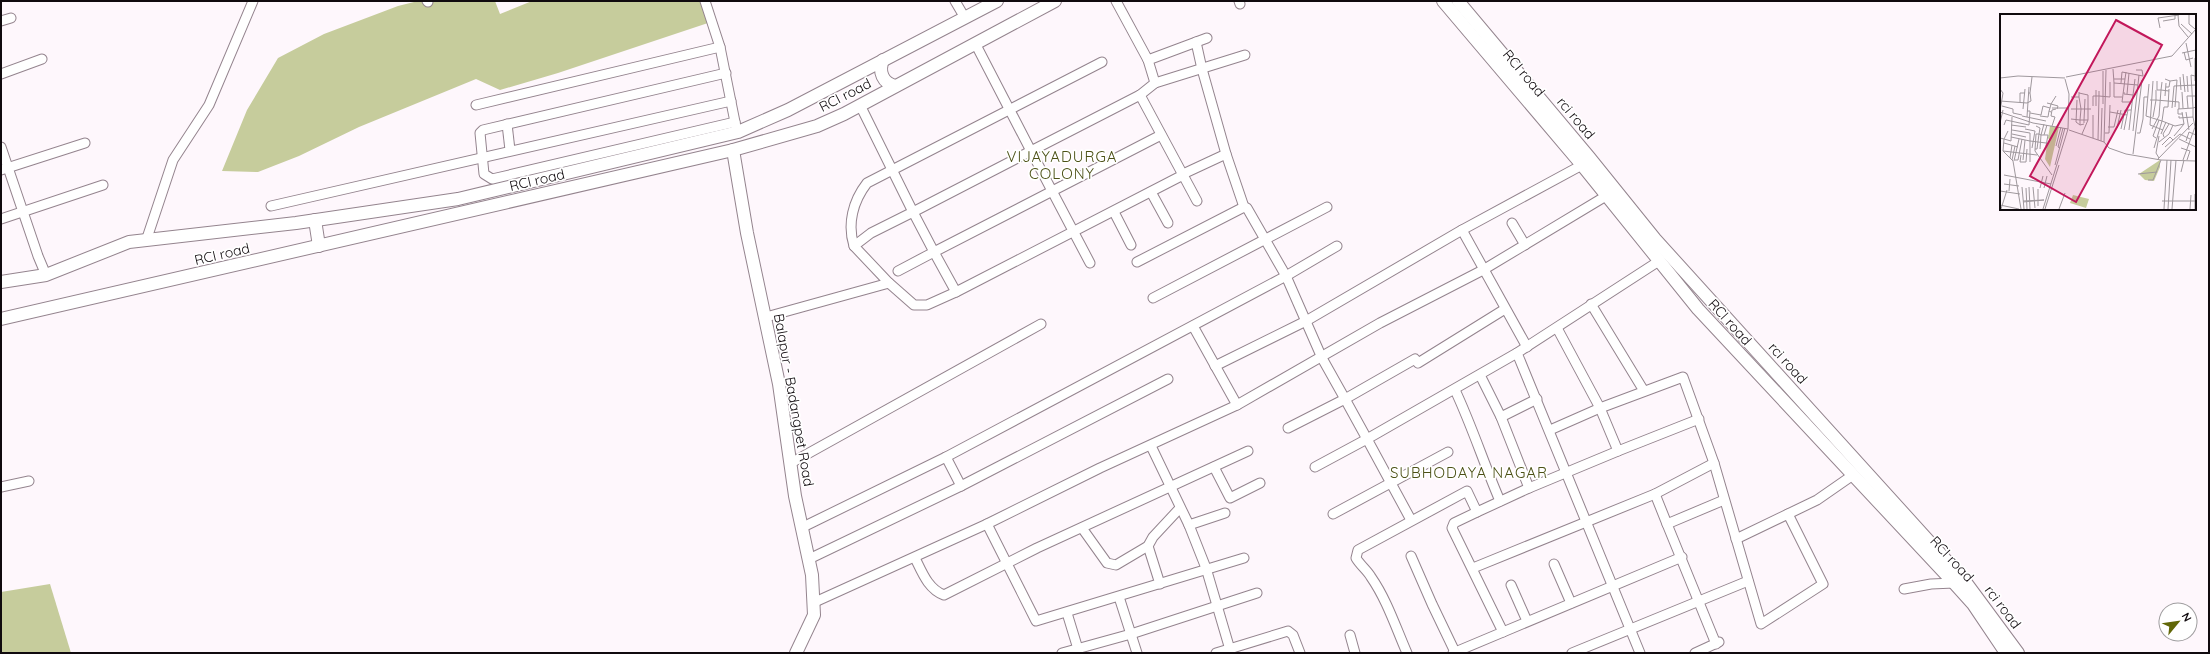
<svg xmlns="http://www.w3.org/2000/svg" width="2210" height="654" font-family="Quicksand,sans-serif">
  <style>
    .green { fill: #c6cc9c }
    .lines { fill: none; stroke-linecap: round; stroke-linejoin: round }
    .street-casing { stroke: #94848e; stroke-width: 11 }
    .secondary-casing { stroke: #94848e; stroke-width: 14 }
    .street { stroke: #fff; stroke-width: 9 }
    .secondary { stroke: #fff; stroke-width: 12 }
    .labels { text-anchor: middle; stroke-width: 3.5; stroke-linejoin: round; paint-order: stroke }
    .street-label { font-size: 14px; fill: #100a0e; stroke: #fff }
    .neighbourhood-label { font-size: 15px; letter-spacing: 1px; fill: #4c5116; stroke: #fff }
    .inset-road { fill: none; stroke: #9f989d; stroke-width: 1 }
    .view { fill: #c2185b; fill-opacity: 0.15; stroke: #c2185b; stroke-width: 2 }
    .inset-edge { fill: none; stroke: #100a0e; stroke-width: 2 }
  </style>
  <rect width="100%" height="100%" fill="#fef7fc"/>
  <!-- green -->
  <g class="green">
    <path d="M418 1H495L500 14 532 1H700L708 23 558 73 500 90 476 79 359 127 299 156 258 172 222 171 247 110 278 58 324 34 398 6Z"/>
    <path d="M50 584 71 653H1V592Z"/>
  </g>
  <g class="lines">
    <defs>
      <g id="street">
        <path d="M427 1 428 2"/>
        <path d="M705 1 720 47 736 127"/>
        <path d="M955 1 965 18"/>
        <path d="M1116 1 1148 60 1207 38"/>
        <path d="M1239 1 1240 4"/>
        <path d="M1 21 11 18"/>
        <path d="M975 43 1031 151 1140 95 1155 83 1148 60"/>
        <path d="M726 73 483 130 480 133 484 174 492 179 735 122"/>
        <path d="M1 74 42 59"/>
        <path d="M1155 83 1245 55"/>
        <path d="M1140 95 1197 201"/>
        <path d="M476 105 720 47"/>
        <path d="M860 105 913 212 871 233 854 246 889 283"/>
        <path d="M507 124 510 150"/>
        <path d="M1161 135 934 252 956 292 1183 175"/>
        <path d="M1 147 38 256 46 275"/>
        <path d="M1226 154 1244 207"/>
        <path d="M1 170 85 143"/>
        <path d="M1183 174 1226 154 1202 69 1196 42"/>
        <path d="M1151 192 1168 223"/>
        <path d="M271 206 731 101"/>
        <path d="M1114 212 1131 245"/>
        <path d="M1 219 103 185"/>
        <path d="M1512 223 1525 245"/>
        <path d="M1462 230 1527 347"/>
        <path d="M147 238 173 160 209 105 253 1"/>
        <path d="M854 246C847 224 853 201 867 183L1102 62"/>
        <path d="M1137 262 1244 207 1247 208 1286 276 1337 246"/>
        <path d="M898 271 934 252 913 212 1031 151 1090 263"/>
        <path d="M1153 298 1327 207"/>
        <path d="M1591 304 1644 391"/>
        <path d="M766 317 889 283 914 305H927L956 292"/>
        <path d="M1193 326 1237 405"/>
        <path d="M1557 328 1600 408 1618 451 1699 419"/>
        <path d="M1215 366 1306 321 1462 230 1582 165"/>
        <path d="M1480 375 1501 417 1529 488"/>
        <path d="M1455 390C1472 426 1484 464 1500 501"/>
        <path d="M1501 417 1537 399"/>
        <path d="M1288 428 1345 399 1367 439 1315 467"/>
        <path d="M1550 430 1600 408 1683 377 1714 463 1761 624 1823 584 1788 514"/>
        <path d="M1151 446 1189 525 1206 568 1231 653"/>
        <path d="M946 457 961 486"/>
        <path d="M791 463 1041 324"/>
        <path d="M1214 467 1230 498 1260 483"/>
        <path d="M1 487 29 481"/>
        <path d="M1655 494 1667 524 1724 500"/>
        <path d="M1333 514 1448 452"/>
        <path d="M1411 520 1367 439 1517 353"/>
        <path d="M987 524 1036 621 1244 558"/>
        <path d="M1667 524 1716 644"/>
        <path d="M1189 525 1225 513"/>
        <path d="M803 527 946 457 1286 276 1322 358 1345 399 1415 359 1418 363 1505 309"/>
        <path d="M1082 528 1107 563 1116 565 1148 546 1153 537 1180 508"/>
        <path d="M1736 539 1817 500 1853 475"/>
        <path d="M1148 546 1160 584"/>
        <path d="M1411 556 1432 604 1455 652"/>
        <path d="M915 558C922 572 928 589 944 595L1037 548 1248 451"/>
        <path d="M809 559 961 486 1168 379"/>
        <path d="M1554 564 1571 603"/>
        <path d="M1473 568 1655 494 1714 463"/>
        <path d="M1511 585 1527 621"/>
        <path d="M1904 589 1931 584 1954 583"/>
        <path d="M1119 597 1137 653"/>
        <path d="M815 602 987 524 1100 468 1237 405 1380 323 1483 270 1606 196"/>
        <path d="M1067 613 1078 649"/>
        <path d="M1503 632 1682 557"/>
        <path d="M1350 635 1355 653"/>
        <path d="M1062 653 1131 634 1257 593"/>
        <path d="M1216 653 1288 631 1293 635 1300 653"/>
        <path d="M1407 653C1396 628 1387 600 1371 577 1367 570 1360 565 1356 558L1358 550 1467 491 1477 512 1529 488 1618 451"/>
        <path d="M1453 653 1503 632 1452 528 1454 523 1477 512"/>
        <path d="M1572 653 1748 581"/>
        <path d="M1640 653 1517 353 1659 261"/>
        <path d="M1695 653 1719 642"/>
      </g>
      <g id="secondary">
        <path d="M1443 1 1582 165 1698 309 1954 583 1973 604 2006 653"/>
        <path d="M1458 1 1589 157 1655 239 1964 580 2018 653"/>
        <path d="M883 60C878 72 883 83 895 86"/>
        <path d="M733 150 747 233 779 384 795 496 812 575 814 615 796 653"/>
        <path d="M315 220 319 246"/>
        <path d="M1 282 46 275 129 242 296 223 458 199 738 132 788 110 997 1"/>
        <path d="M1 319 733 150 817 126 844 114 1055 1"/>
      </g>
    </defs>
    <!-- street casing -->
    <use href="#street" class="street-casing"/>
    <!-- secondary casing -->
    <use href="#secondary" class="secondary-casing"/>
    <!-- street -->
    <use href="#street" class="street"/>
    <!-- secondary -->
    <use href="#secondary" class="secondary"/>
  </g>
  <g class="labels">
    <!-- street labels -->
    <g class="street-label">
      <text transform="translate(1524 73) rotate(50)" y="5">RCI road</text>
      <text transform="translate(845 95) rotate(-27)" y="5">RCI road</text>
      <text transform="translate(1576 118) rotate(50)" y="5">rci road</text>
      <text transform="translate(537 180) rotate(-13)" y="5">RCI road</text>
      <text transform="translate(222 254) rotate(-13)" y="5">RCI road</text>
      <text transform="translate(1730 322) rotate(48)" y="5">RCI road</text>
      <text transform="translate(1788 363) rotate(48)" y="5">rci road</text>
      <text transform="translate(794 400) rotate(80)" y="5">Balapur - Badangpet Road</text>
      <text transform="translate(1952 559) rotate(47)" y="5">RCI road</text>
      <text transform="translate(2003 607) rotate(53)" y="5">rci road</text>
    </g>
    <!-- neighbourhood labels -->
    <g class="neighbourhood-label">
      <text x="1062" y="162">VIJAYADURGA<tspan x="1062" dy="17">COLONY</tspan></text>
      <text x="1469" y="478">SUBHODAYA NAGAR</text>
    </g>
  </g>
  <!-- overview -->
  <g transform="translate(2000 14)">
    <rect width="196" height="196" fill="#fef7fc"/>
    <path d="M50 112 59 113 50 153 45 145 47 130 50 127 48 124ZM160 146V153L154 167 145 166 139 160ZM73 181 89 185 86 194 70 189Z" fill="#c6cc9c"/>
    <path class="inset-road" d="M178 1 179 12 188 23M189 1V10L195 15M163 7 175 5V1M181 10 192 20M160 14 158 4 179 1M186 29 191 53M184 38 186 46 193 44M182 39 196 36M195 44V67M113 55 114 69 138 71M183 60 185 78M187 62 188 78M66 63 172 42 196 15M180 63 181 76M0 64 18 62 65 64M114 65H125L126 58M125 65 122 88H132M165 65 170 67 169 73H166M153 67 150 111 163 116M170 67 177 66 175 93M162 68 161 76 169 77M114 69V83H122M121 69 122 58 143 62 142 56H136M149 70 146 102 162 107 164 93H168L169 75M0 75 3 79 0 97M124 78V80L133 81 129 116M182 78 183 94M28 79H30L32 63M79 79 88 81V85M127 80 129 59M133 81 135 65M165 82 166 69M71 83H79V78M85 85 84 106H88V85M77 86 76 108 80 111M150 86H156V76M0 87 27 89M20 88V79H25M27 89 31 87 30 79M47 89 51 90 56 82M103 90V57M2 92 13 95V99L22 101M93 92V82H99V77M96 92V76M50 94 51 90 58 92 57 95M52 94H69M172 94 174 72 196 71M188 94 187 82H196M23 95 25 75M71 95H81L79 83M0 98 33 109 68 115M110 98 127 101M186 98 189 116M30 99 41 101 43 92 50 94 49 97 51 98M183 100H178V95L193 94 191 61 195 62M93 101V124M22 102 46 107M40 102 48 103 49 97M179 102V104L193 103V94L196 93M27 103 29 73M153 103 156 86 179 88V95M71 105 80 106V111L84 110M0 109 3 96M84 109V106H80L81 95H91M4 111 6 106 29 111 30 97H27M11 111 26 113M36 112 40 114 39 120 41 121 44 110M52 112 55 103 51 102 52 96 56 95M108 113H114L118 96M117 114 121 96M25 115 35 117 32 134M121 115 125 96H131M152 115 159 102 161 76H157V67M12 116 30 119V127L46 129M69 116 104 128 109 134 126 140 161 146 196 147M124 116 128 96M8 117 4 125 11 127 12 103M133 117 139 61M105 119H109L110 91M137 119H140L143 105 144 83H148M12 120 26 123M82 120 88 106M161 120 166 108M44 121H48L46 132M159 122 156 139 159 144M174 122 184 110M11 123 30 127V148M164 123 163 120 169 110M0 124 4 125 3 137 13 147 21 195M156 124 153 122 159 106M179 125 196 133M98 126 99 82 110 83V68M101 127 102 94M186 127 189 118 196 121M104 128 106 56M159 128 169 120 173 111M4 129 18 133M162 131 170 123 173 126M56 132 61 113M165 133 180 120 190 125M60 134 58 133 63 114M154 134 162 107 175 112 184 110 182 98M181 134 190 137 187 146M35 135H37L39 120H36L35 136V137L52 161M40 135 41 121H44L47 111M3 137 37 141M133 140 142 66M21 141 20 148H26L27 135M10 144 12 131M12 146 15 132M15 146H18L22 125M23 146 25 126M157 146 193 109M183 146 195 113 193 103M14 147 19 125M55 151 65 114M181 158 184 146M138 160 157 158M4 161 51 170M148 166H153L161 146M4 170 19 172M22 173 24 195M29 173 30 195M33 173 35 194M26 174 27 195M40 174 43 162M44 174 47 162M38 175V192M0 177 20 180M9 177 10 165M23 187 44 186 23 188M162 187H196M0 191 19 195M1 195 7 176M43 195 68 115 69 80 65 65M45 195 59 151M59 195 65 179M164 195 167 146M168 195 171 146M172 195 176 146M190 195 191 181M195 195V180"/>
    <path class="view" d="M116 6 162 31 76 188 30 162Z"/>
    <rect width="196" height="196" class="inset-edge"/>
  </g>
  <!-- border -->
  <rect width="2210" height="654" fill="none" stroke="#100a0e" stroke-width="4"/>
  <!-- north arrow -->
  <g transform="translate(2178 622) rotate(61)"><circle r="19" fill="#ffffff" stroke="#9f9d9f"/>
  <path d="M0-3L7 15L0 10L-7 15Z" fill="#616707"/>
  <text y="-6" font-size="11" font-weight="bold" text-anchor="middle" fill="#100a0e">N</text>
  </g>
</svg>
